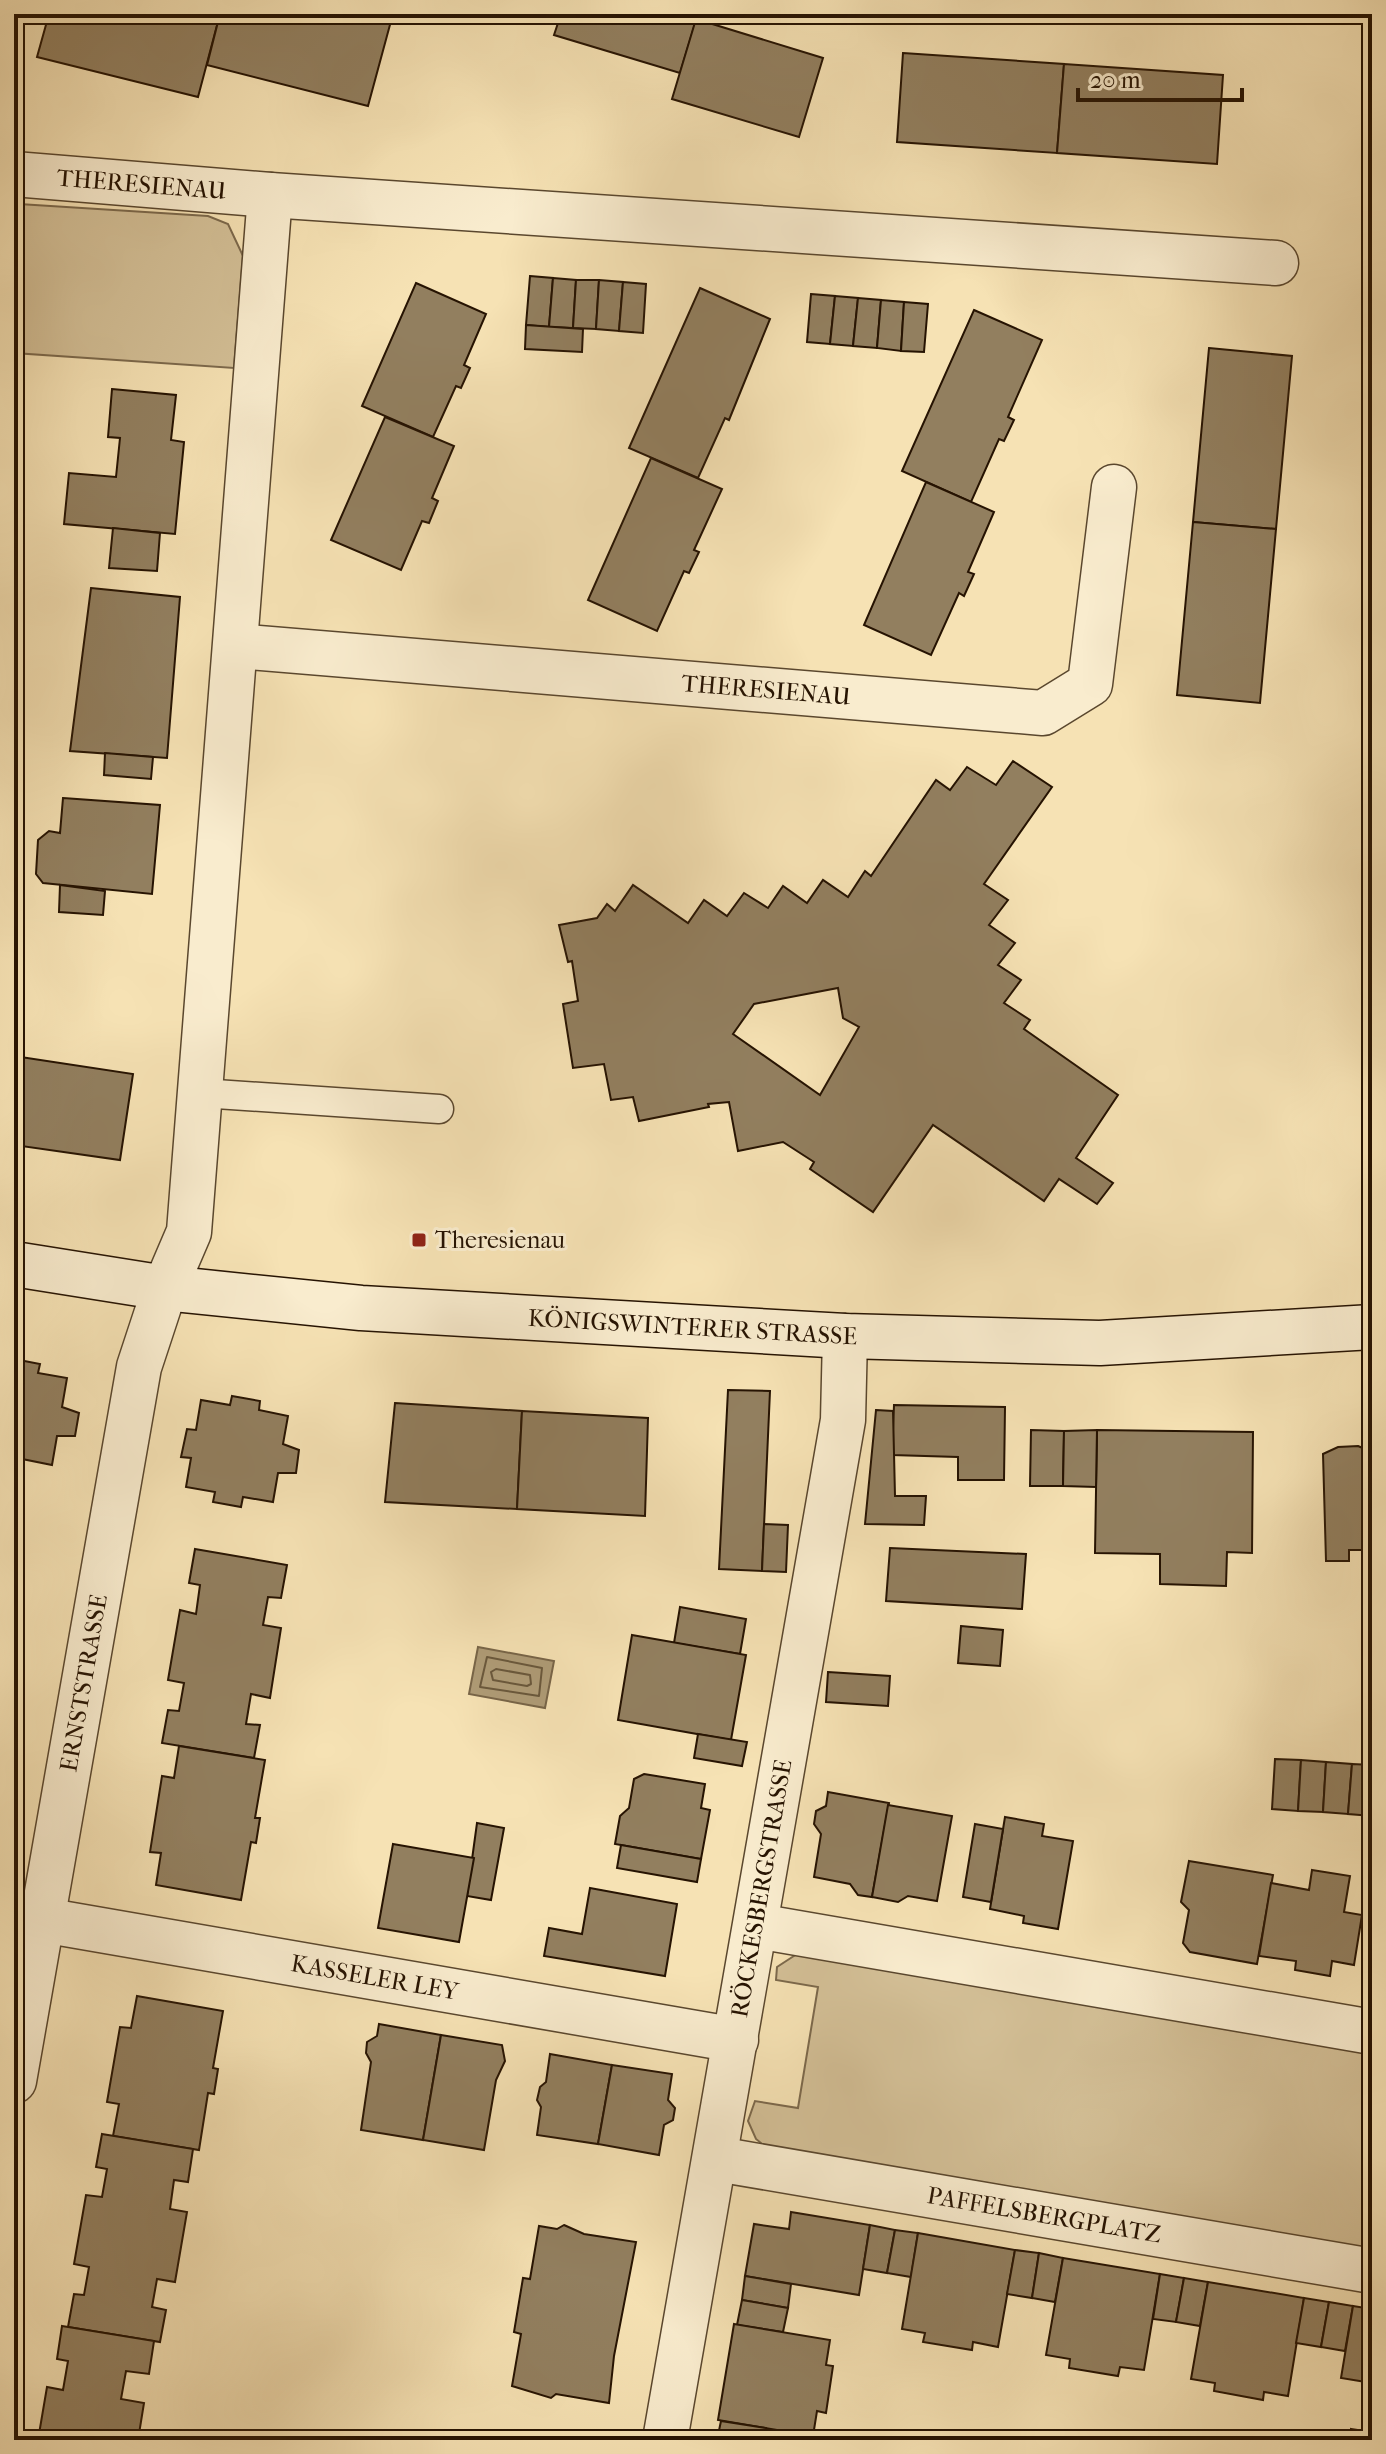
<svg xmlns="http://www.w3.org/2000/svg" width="1386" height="2454" font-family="'IM FELL French Canon',serif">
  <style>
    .green { fill: #d3bf96; stroke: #7c694c; stroke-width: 2 }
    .water { fill: #af9c77; stroke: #786548; stroke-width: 2 }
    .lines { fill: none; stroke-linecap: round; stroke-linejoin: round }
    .shore { stroke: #6a583c; stroke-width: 2 }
    .building { fill: #927f5f; stroke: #261302; stroke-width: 2; fill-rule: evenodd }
    .service-casing { stroke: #5a472e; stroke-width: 31 }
    .minor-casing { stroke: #5a472e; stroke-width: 47 }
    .secondary-casing { stroke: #261302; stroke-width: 47 }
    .service { stroke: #f9ecce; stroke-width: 28 }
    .minor { stroke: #f9ecce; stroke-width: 44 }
    .secondary { stroke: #f9ecce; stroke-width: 44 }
    .poi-dot { fill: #8f2418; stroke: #f9ecce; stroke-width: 3 }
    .labels { text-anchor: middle; stroke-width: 6; stroke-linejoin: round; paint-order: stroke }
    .street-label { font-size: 24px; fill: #261302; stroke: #f9ecce }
    .poi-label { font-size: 24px; fill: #261302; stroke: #f9ecce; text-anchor: start }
  </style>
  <rect width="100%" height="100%" fill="#f6e2b4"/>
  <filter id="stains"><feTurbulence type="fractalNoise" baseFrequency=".0025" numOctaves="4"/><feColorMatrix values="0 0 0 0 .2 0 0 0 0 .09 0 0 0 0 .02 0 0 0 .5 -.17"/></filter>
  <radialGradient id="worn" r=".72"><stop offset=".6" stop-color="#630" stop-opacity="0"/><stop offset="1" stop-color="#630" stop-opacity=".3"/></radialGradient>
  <!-- green -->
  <g class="green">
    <path d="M19 204 208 216 228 224 243 256 234 368 14 353Z"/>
    <path d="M800 1952 1372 2045V2256L767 2148 756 2139 748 2121 755 2101 798 2108 818 1987 776 1980 777 1967Z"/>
  </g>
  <!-- water -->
  <path class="water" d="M478 1647 554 1661 545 1708 469 1694Z"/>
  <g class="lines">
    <!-- shore -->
    <g class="shore">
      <path d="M487 1657 542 1668 539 1696 480 1687Z"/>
      <path d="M496 1669 530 1675 531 1684 527 1686 493 1680 491 1672Z"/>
    </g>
  </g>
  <!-- building -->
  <g class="building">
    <path d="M49 14H220L198 97 37 57Z"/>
    <path d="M220 14H364L391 21 368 106 207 65Z"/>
    <path d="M561 14H698L680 73 554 35Z"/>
    <path d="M696 19 823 58 799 137 672 99Z"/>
    <path d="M903 53 1064 64 1057 153 897 142Z"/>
    <path d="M1064 64 1223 75 1217 164 1057 153Z"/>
    <path d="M530 276 553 278 549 327 526 325Z"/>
    <path d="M553 278 576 280 573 328 549 327Z"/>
    <path d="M576 280H599L596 329 573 328Z"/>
    <path d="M599 280 623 282 619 331 596 329Z"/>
    <path d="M623 282 646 284 643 333 619 331Z"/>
    <path d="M416 283 486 314 464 365 470 368 461 388 456 386 433 437 362 406Z"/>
    <path d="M700 288 770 319 729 420 725 418 698 478 629 448Z"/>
    <path d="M811 294 835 296 830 344 807 342Z"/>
    <path d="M835 296 858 298 853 346 830 344Z"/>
    <path d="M858 298 881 300 877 348 853 346Z"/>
    <path d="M881 300 904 302 901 351 877 348Z"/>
    <path d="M904 302 928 304 924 352 901 351Z"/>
    <path d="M974 310 1042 340 1008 417 1014 420 1004 441 999 439 971 502 902 471Z"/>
    <path d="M526 325 583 329 582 352 525 349Z"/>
    <path d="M1209 348 1292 356 1276 529 1193 522Z"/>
    <path d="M112 389 176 395 171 440 184 442 175 534 64 524 69 473 116 477 120 438 108 437Z"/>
    <path d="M385 417 454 446 432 498 438 501 429 523 422 521 401 570 331 540Z"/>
    <path d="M651 458 722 489 694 550 699 552 689 573 684 571 657 631 588 600Z"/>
    <path d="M926 482 994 512 968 572 974 574 964 596 959 593 931 655 864 625Z"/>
    <path d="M1193 522 1276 529 1260 703 1177 695Z"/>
    <path d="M113 528 160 533 157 571 109 568Z"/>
    <path d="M91 588 180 597 167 758 70 751Z"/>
    <path d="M105 753 153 757 151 779 104 775Z"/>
    <path d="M1013 761 1052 787 984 884 1008 900 989 925 1015 943 998 965 1021 980 1004 1003 1030 1020 1024 1029 1118 1095 1076 1158 1113 1183 1097 1204 1059 1179 1044 1201 933 1125 873 1212 810 1169 814 1162 783 1142 738 1151 729 1102 708 1104 709 1107 639 1121 633 1097 611 1100 604 1064 573 1068 563 1004 578 1001 572 961 568 962 559 925 597 918 607 904 615 911 633 885 688 923 704 900 727 916 744 893 768 908 783 886 807 903 823 880 848 897 865 871 871 876 936 780 950 790 967 767 996 785ZM838 988 843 1018 859 1027 820 1095 733 1034 754 1004Z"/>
    <path d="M63 798 160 805 152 894 43 883 36 874 38 840 49 831 60 833Z"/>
    <path d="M60 885 105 891 103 915 59 912Z"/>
    <path d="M14 1056 133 1074 120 1160 14 1145Z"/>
    <path d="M14 1359 40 1364 38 1373 67 1378 62 1407 79 1413 75 1436H57L52 1465 22 1459 21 1471 14 1469Z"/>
    <path d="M728 1390 770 1391 762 1571 719 1569Z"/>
    <path d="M232 1396 260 1401 259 1410 288 1416 283 1444 299 1450 296 1473H278L273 1502 243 1497 241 1507 213 1502 215 1492 186 1487 191 1458 181 1457 187 1429 196 1430 201 1400 230 1405Z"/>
    <path d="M395 1403 522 1411 517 1509 385 1502Z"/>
    <path d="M894 1405 1005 1407 1004 1480H958V1457L892 1455Z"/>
    <path d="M876 1410 893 1411 895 1496H926L924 1525 865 1524Z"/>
    <path d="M522 1411 648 1418 645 1516 517 1509Z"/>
    <path d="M1031 1430 1064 1431 1063 1486H1030Z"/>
    <path d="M1097 1430 1253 1432 1252 1553 1227 1552 1226 1586 1160 1584V1554L1095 1553Z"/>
    <path d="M1097 1430 1096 1487 1063 1486 1064 1431Z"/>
    <path d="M1358 1446 1372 1452V1550H1349V1561H1326L1323 1454 1338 1447Z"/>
    <path d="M764 1524 788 1525 786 1572 762 1571Z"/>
    <path d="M890 1548 1026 1554 1022 1609 886 1601Z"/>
    <path d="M195 1549 287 1565 281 1598 268 1597 263 1625 281 1628 270 1698 251 1694 246 1724 260 1725 254 1758 162 1743 168 1710 179 1711 184 1683 168 1680 180 1610 196 1614 200 1585 189 1583Z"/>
    <path d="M680 1607 746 1619 740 1654 674 1643Z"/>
    <path d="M961 1626 1003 1630 1000 1666 958 1663Z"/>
    <path d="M632 1635 746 1655 731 1740 618 1720Z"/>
    <path d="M828 1672 890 1676 888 1706 826 1702Z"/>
    <path d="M698 1734 747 1742 742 1766 694 1758Z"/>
    <path d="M179 1746 265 1760 255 1818H260L256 1843 251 1842 241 1900 156 1885 161 1853 150 1852 162 1776 174 1778Z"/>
    <path d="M1275 1759 1301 1760 1298 1811 1272 1809Z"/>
    <path d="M1301 1760 1326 1762 1323 1812 1298 1811Z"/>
    <path d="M1326 1762 1352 1764 1348 1814 1323 1812Z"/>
    <path d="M1352 1764 1372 1765V1816L1348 1814Z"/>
    <path d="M644 1774 705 1784 701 1808 710 1810 701 1859 615 1844 620 1816 629 1808 634 1779Z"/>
    <path d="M828 1792 889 1803 872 1897 858 1895 850 1884 814 1877 821 1834 814 1824 816 1811 826 1806Z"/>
    <path d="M888 1805 952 1816 937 1901 908 1896 898 1902 872 1897Z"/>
    <path d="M1005 1817 1044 1824 1042 1836 1073 1841 1058 1929 1023 1923 1024 1916 990 1909Z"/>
    <path d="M477 1823 504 1828 491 1900 467 1896Z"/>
    <path d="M975 1824 1003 1829 991 1902 963 1897Z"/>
    <path d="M393 1844 474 1858 459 1942 378 1928Z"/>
    <path d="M621 1845 701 1859 697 1882 617 1868Z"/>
    <path d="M1189 1861 1273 1875 1257 1964 1190 1952 1183 1943 1189 1910 1181 1902Z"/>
    <path d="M1312 1870 1350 1876 1344 1912 1362 1915 1354 1965 1332 1961 1330 1976 1295 1970 1296 1961 1259 1956 1271 1883 1309 1890Z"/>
    <path d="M590 1888 677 1904 665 1976 544 1956 549 1928 582 1934Z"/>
    <path d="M137 1996 223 2011 213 2068 218 2069 214 2094 208 2093 199 2150 113 2136 119 2104 107 2102 120 2027 131 2028Z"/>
    <path d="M379 2024 441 2035 423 2140 361 2130 371 2062 366 2053 367 2042 377 2036Z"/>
    <path d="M441 2035 502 2045 505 2061 496 2080 484 2150 423 2140Z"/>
    <path d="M550 2054 612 2065 598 2144 537 2135 541 2107 537 2100 540 2087 546 2082Z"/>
    <path d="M612 2065 672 2074 668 2100 675 2108 673 2120 664 2125 659 2155 598 2144Z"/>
    <path d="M102 2134 193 2149 188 2182 174 2180 170 2209 187 2212 175 2282 157 2279 152 2307 166 2310 160 2342 68 2327 74 2294 84 2295 89 2267 74 2264 86 2195 102 2197 107 2169 96 2167Z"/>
    <path d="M791 2212 870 2225 859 2295 745 2276 754 2224 789 2229Z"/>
    <path d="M564 2225 584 2234 636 2242 614 2356 609 2403 556 2394 551 2398 512 2386 521 2334 514 2332 523 2278 530 2279 539 2226 557 2229Z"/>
    <path d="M870 2225 895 2230 887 2273 863 2269Z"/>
    <path d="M895 2230 918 2233 911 2277 887 2273Z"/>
    <path d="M918 2233 1015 2250 998 2347 973 2342 972 2350 923 2342 925 2333 902 2329Z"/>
    <path d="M1015 2250 1039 2253 1032 2298 1007 2294Z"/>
    <path d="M1039 2253 1063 2258 1055 2302 1032 2298Z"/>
    <path d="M1063 2258 1160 2274 1144 2370 1120 2367 1118 2376 1069 2368 1070 2359 1046 2355Z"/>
    <path d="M1160 2274 1184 2278 1176 2322 1153 2319Z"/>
    <path d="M745 2276 791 2284 788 2308 742 2300Z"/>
    <path d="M1184 2278 1208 2282 1200 2326 1176 2322Z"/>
    <path d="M1208 2282 1304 2298 1288 2396 1264 2392 1263 2400 1214 2391 1215 2383 1191 2379Z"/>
    <path d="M1304 2298 1329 2302 1321 2347 1296 2343Z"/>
    <path d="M742 2300 788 2308 783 2332 737 2325Z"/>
    <path d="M1329 2302 1353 2306 1345 2351 1321 2347Z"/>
    <path d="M1353 2306 1372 2309V2383L1341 2378Z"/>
    <path d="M734 2324 830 2340 826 2365 833 2366 826 2413 817 2411 813 2436 718 2420Z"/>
    <path d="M62 2326 154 2341 149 2374 126 2371 121 2399 144 2403 138 2440H43L44 2435 39 2434 47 2387 63 2390 68 2361 57 2359Z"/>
    <path d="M721 2421 766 2428 764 2440H717Z"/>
    <path d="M1351 2429 1372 2432V2440H1350Z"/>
  </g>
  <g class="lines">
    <defs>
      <path id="service" d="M201 1093 439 1109"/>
      <g id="minor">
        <path id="s1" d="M14 174 270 195 1276 263"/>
        <path id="s2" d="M236 646 1043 713 1090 684 1114 487"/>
        <path id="s3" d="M14 1915 736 2040"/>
        <path d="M757 1926 1372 2032"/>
        <path id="s4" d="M14 2081 139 1367 165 1288 189 1232 270 195"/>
        <path id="s5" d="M717 2159 1372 2271"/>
        <path id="s6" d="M665 2440 843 1420 845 1336"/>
      </g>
      <g id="secondary">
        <path id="s7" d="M14 1264 165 1288 361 1308 845 1336 1100 1343 1372 1327"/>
      </g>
    </defs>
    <!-- service casing -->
    <use href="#service" class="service-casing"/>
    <!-- minor casing -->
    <use href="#minor" class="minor-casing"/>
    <!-- secondary casing -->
    <use href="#secondary" class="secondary-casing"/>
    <!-- service -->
    <use href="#service" class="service"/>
    <!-- minor -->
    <use href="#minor" class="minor"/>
    <!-- secondary -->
    <use href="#secondary" class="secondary"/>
  </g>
  <!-- markers -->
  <rect class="poi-dot" x="411" y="1232" width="16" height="16" rx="4"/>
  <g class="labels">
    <!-- street labels -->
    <g class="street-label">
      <text dy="8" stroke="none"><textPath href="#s1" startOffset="128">THERESIENAU</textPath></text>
      <text dy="8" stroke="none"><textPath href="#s2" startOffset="532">THERESIENAU</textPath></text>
      <text dy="8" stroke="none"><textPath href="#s7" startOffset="682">KÖNIGSWINTERER STRASSE</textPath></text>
      <text dy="8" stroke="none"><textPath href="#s4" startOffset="404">ERNSTSTRASSE</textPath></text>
      <text dy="8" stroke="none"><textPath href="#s6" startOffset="560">RÖCKESBERGSTRASSE</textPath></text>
      <text dy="8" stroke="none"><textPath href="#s3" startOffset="366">KASSELER LEY</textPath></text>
      <text dy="8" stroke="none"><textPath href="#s5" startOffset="332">PAFFELSBERGPLATZ</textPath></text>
    </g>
    <!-- poi labels -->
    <g class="poi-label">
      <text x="435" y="1248">Theresienau</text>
    </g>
  </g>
  <!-- margin -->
  <rect width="1386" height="2454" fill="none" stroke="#f6e2b4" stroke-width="48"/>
  <rect x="16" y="16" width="1354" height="2422" fill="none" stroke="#261302" stroke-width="4"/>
  <rect x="24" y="24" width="1338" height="2406" fill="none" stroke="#261302" stroke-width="2"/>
  <!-- scale -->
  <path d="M1078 88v12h164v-12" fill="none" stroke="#261302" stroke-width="4"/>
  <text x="1090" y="88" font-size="24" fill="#261302" stroke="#f9ecce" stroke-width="6" paint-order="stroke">20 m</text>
  <rect width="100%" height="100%" filter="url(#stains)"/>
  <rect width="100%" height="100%" fill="url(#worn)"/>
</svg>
